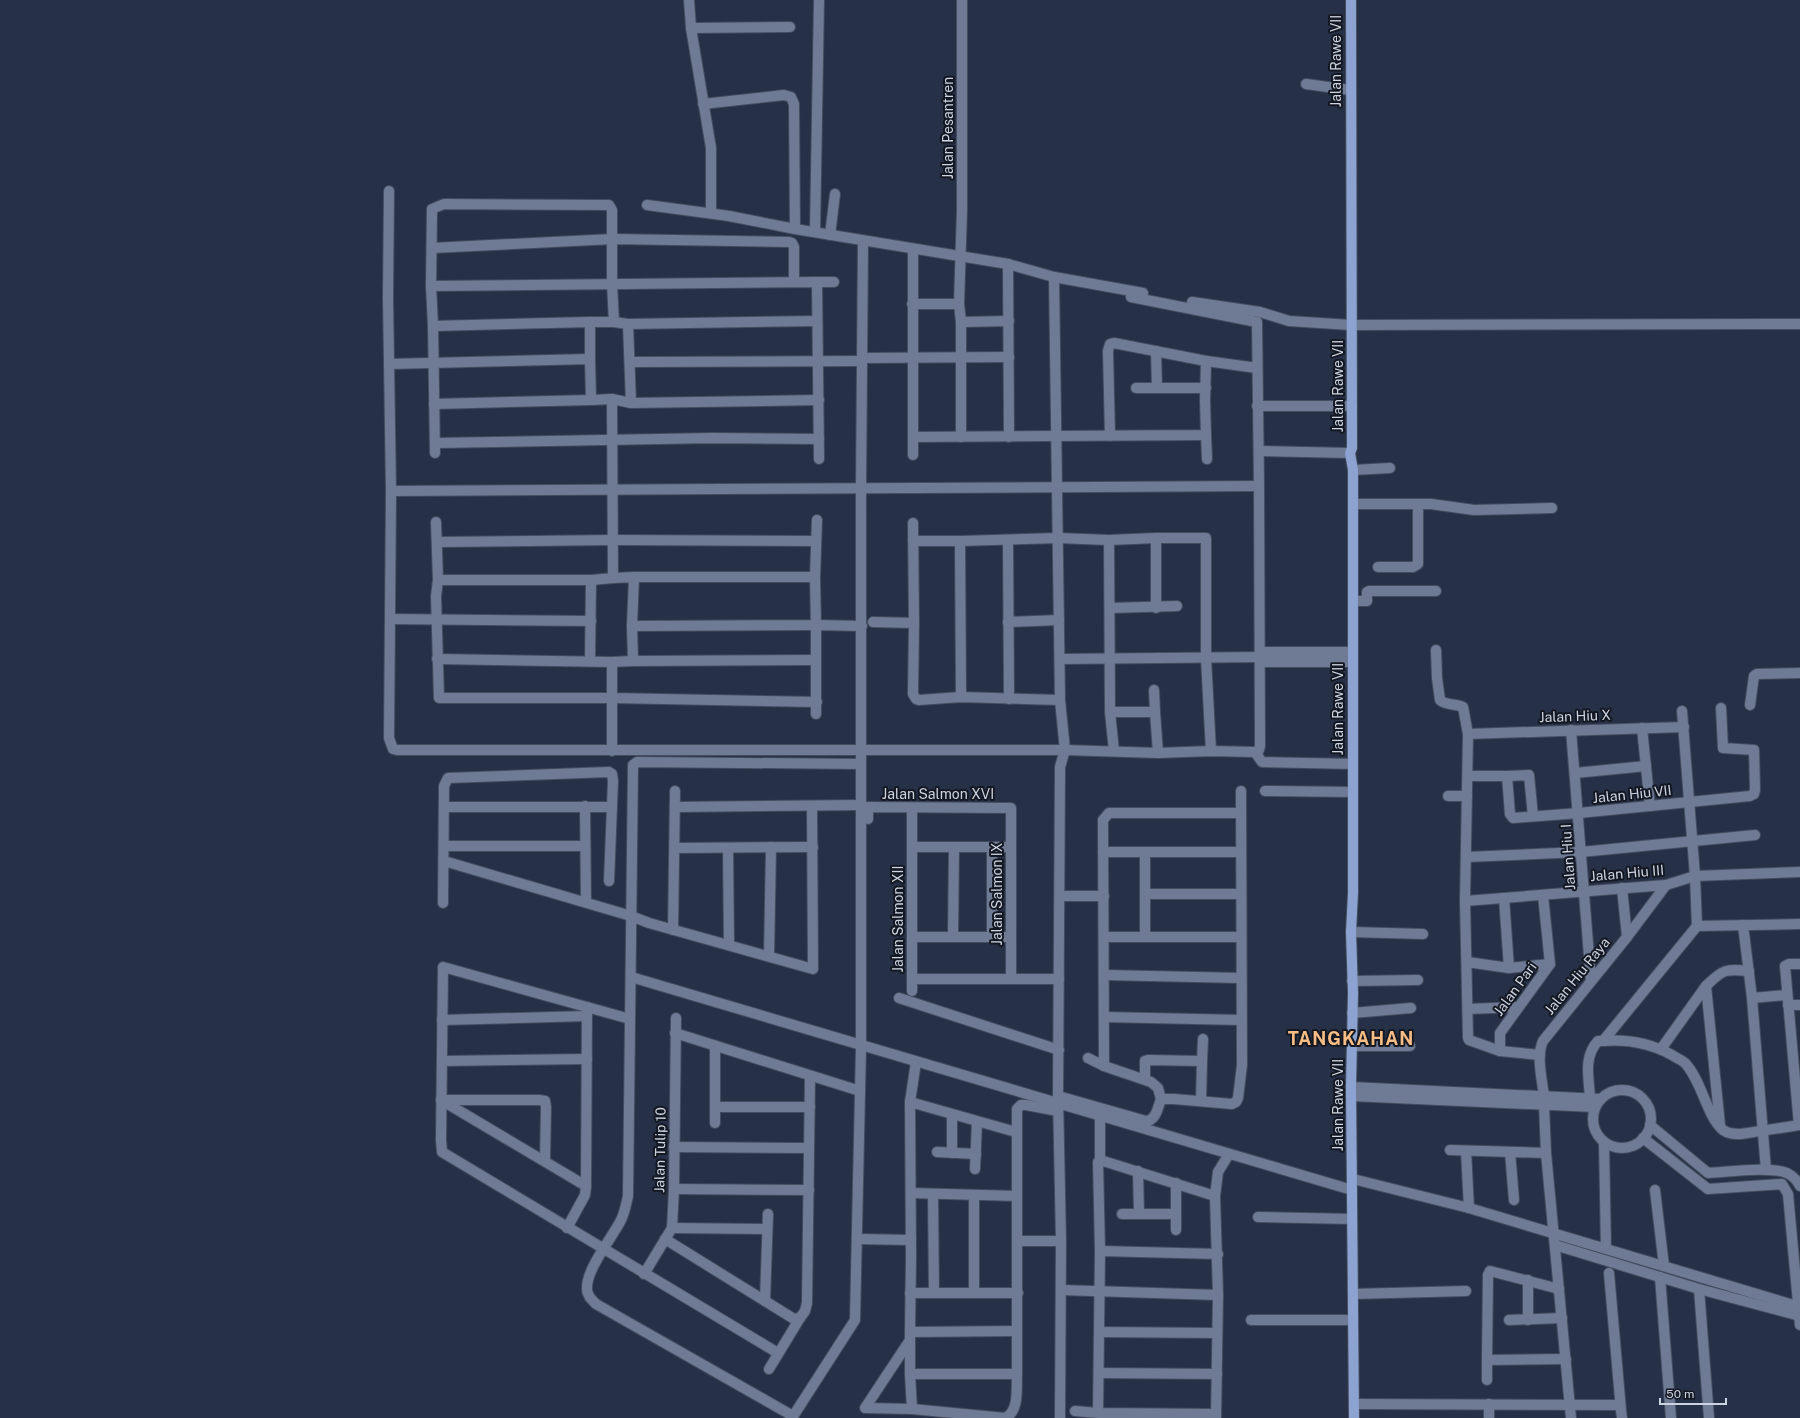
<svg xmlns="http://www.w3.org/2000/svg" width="1800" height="1418" font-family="'Public Sans',sans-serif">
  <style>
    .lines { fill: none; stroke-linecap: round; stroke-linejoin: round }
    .minor-casing { stroke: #444c5f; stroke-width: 12 }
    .major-casing { stroke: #444c5f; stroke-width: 12 }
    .minor { stroke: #6f7b94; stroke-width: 10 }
    .major { stroke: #8ca3d1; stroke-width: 10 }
    .labels { text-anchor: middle; stroke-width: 4; stroke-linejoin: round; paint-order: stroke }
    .street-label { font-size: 14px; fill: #ccd3e1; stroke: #141822 }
    .district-label { font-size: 18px; font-weight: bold; letter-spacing: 1px; fill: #f8bd84; stroke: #141822 }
  </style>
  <rect width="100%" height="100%" fill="#263046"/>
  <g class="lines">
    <defs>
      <g id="minor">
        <path d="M689 0 691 28 711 148V213"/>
        <path d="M691 28 790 27"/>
        <path d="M1306 84 1350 90"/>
        <path d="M703 104 784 95 791 97 794 104 795 229"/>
        <path d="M389 191 388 298 391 491 389 738 393 749 397 750H1065L1158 753 1211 751 1255 752 1259 750 1260 746 1259 486 1257 322 1131 297"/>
        <path d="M647 205 729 216 795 229 1008 264 1054 277 1143 293"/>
        <path d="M815 232 819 0"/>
        <path d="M830 235 835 194"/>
        <path d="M432 248 613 239 789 242 792 243 794 247V282"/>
        <path d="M913 249V437L1206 435 1205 400 1206 361 1114 343 1110 344 1108 351 1110 436"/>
        <path d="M1008 264 1009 437"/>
        <path d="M1054 277 1060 700 1065 750 1060 767 1058 1096 1061 1241 1060 1418"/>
        <path d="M817 282H834"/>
        <path d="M431 286 817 282 819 459"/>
        <path d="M1192 302 1260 312 1289 321 1351 325 1800 324"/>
        <path d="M912 304H959"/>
        <path d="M590 322H614"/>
        <path d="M961 322 1009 321"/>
        <path d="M628 324 817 321"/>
        <path d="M433 326 590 322V359"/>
        <path d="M1156 351 1157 388"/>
        <path d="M862 358 1009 357"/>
        <path d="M1206 361 1257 368"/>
        <path d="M630 362 862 361"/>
        <path d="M389 364 590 359 591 400 612 399"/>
        <path d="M1136 388H1206"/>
        <path d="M631 403 819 400"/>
        <path d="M434 404 591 400"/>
        <path d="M1257 406H1352"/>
        <path d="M1206 435 1207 459"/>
        <path d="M913 437V455"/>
        <path d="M961 437V322L959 304 962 210V0"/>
        <path d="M435 443 713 438 819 439"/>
        <path d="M1259 451 1350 453"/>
        <path d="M435 453 433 326 431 286 432 209 444 204 609 205 612 210V283L614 322 628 324 631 403 612 399 613 578 634 577 632 626 633 661 816 660"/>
        <path d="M1353 470 1390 468"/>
        <path d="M391 491 1259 486"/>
        <path d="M1353 504H1431L1474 510 1552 508"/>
        <path d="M436 522 438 580"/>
        <path d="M913 523 914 623"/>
        <path d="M1008 540 1009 699"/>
        <path d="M1109 540 1110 712 1114 751"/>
        <path d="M913 541H960L1058 538 1109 540 1156 538H1206V658L1211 751"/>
        <path d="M960 541 961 697"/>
        <path d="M437 542 613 540 816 541"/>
        <path d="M1378 567H1413L1418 564V505"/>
        <path d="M634 577H815"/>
        <path d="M1353 601H1367V592L1369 591H1436"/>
        <path d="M1110 608 1177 606"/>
        <path d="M1156 608V538"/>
        <path d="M390 619 591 621"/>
        <path d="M873 622 914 623 913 694 916 699 919 700 961 697 1060 700"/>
        <path d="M1008 622 1059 620"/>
        <path d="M632 626 816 625 815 577 817 520"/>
        <path d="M1436 650 1437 678 1440 700C1446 706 1455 703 1463 707L1468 734 1465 901 1468 1038 1469 1040 1500 1051 1540 1055"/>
        <path d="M1261 652H1352"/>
        <path d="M437 659 612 662V698L817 702"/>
        <path d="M1060 659 1261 657"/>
        <path d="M590 661 591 580"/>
        <path d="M612 662 633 661"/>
        <path d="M1260 662H1352"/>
        <path d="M1154 690 1155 712 1158 753"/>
        <path d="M1750 705 1754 676 1757 674 1800 673"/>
        <path d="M1682 711 1695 876 1697 926 1800 924"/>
        <path d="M1110 712H1155"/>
        <path d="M816 714V625L862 626"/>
        <path d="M1642 728 1650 806"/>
        <path d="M1571 730 1591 981"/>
        <path d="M1468 734 1684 727"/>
        <path d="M612 751V698H439L436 596 438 580H591L613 578"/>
        <path d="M1255 752 1262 762 1353 764"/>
        <path d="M1575 773 1646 766"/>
        <path d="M1468 776H1507L1510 814 1513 818 1579 813 1750 796 1754 794 1755 790 1754 750 1723 748 1721 708"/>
        <path d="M1507 776 1529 775 1533 816"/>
        <path d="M1265 791 1352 792"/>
        <path d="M1448 796H1467"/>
        <path d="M585 806 586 902"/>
        <path d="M444 807H612"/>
        <path d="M676 807 862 805"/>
        <path d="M912 808V979H1059"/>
        <path d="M868 819V807L1011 808V979"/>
        <path d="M444 846H585"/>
        <path d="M912 847H1011"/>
        <path d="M675 848 813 847"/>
        <path d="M728 848 729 945"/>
        <path d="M1103 852H1241"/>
        <path d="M1466 857 1581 852 1755 835"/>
        <path d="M444 861 631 916 649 923 813 969 812 806"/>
        <path d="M1622 888 1627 937"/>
        <path d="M1145 894H1241"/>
        <path d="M1060 896H1104"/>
        <path d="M1465 901 1666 885 1695 876 1800 872"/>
        <path d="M443 903 444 786 448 778 609 772 612 774 613 781 609 881"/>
        <path d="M1743 925 1752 998 1766 1170"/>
        <path d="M673 930 675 791"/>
        <path d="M1351 932 1423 934"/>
        <path d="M912 937H1011"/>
        <path d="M953 937 954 847"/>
        <path d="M992 937V847"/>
        <path d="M1104 937H1241"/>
        <path d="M1145 937V852"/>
        <path d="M769 956 771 847"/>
        <path d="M1467 962 1509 968 1504 898"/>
        <path d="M1509 968 1550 964"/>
        <path d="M1104 975 1241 978"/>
        <path d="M631 977 1352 1190"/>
        <path d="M912 979V991"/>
        <path d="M1352 981 1418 980"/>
        <path d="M1706 986 1720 1125"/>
        <path d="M899 998 1059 1050"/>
        <path d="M1752 998 1787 995"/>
        <path d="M1788 1005H1800"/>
        <path d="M1468 1009 1518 1007"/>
        <path d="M1352 1013 1411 1008"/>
        <path d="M1104 1017 1241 1020"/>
        <path d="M630 1019 443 967 441 1140 442 1152 778 1353"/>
        <path d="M442 1020 587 1016"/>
        <path d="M675 1033 860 1091"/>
        <path d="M1603 1041C1628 1039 1650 1043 1672 1055 1676 1058 1682 1060 1685 1063 1702 1081 1707 1117 1723 1130 1728 1134 1735 1134 1741 1134L1800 1125"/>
        <path d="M1352 1046H1410"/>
        <path d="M1661 1049 1706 986C1723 969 1725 969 1749 971"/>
        <path d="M1500 1051V1033L1550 964 1543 895"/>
        <path d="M1088 1058 1104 1066"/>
        <path d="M442 1061 587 1059"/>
        <path d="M1202 1061 1203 1039"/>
        <path d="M1145 1079V1061L1148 1060 1202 1061 1201 1101"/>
        <path d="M1351 1087 1601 1099"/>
        <circle cx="1622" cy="1119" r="29"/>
        <path d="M1058 1096 1146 1121C1156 1121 1158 1107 1161 1099H1174L1232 1104 1236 1102 1238 1098 1242 1065 1241 791"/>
        <path d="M1351 1096 1595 1107"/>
        <path d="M1544 1096C1542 1079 1536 1056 1543 1041L1627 937 1666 885"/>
        <path d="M1590 1098C1589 1078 1583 1057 1598 1041H1603L1697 926"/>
        <path d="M1161 1099 1158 1088 1151 1082 1104 1066 1103 820 1109 813H1241"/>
        <path d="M441 1100 586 1186"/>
        <path d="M441 1100H539L545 1101 546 1107 545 1161"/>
        <path d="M910 1102 1016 1132"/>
        <path d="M1544 1105 1546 1153 1571 1418"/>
        <path d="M715 1107H810"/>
        <path d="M952 1115V1153"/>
        <path d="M1100 1116V1160"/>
        <path d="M715 1123V1046"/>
        <path d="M1650 1125 1708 1173C1728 1172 1769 1166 1787 1173 1793 1176 1797 1180 1800 1186"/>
        <path d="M1799 1125 1785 966 1789 964H1800"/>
        <path d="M1643 1138 1708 1189 1782 1184 1788 1194 1800 1325"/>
        <path d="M1604 1142 1606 1249"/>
        <path d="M674 1147 809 1148"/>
        <path d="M1450 1150 1546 1153"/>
        <path d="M1466 1151 1469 1208"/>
        <path d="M937 1152 976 1154"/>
        <path d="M1510 1152 1514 1200"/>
        <path d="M975 1169 977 1122"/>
        <path d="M1138 1171 1139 1214"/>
        <path d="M1353 1179 1469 1208 1800 1307"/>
        <path d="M1176 1183V1230"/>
        <path d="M674 1189 809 1190"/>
        <path d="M1655 1190 1664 1266"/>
        <path d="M911 1193 1017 1196"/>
        <path d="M933 1194 934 1293"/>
        <path d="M1215 1196 1218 1172 1229 1154"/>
        <path d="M1122 1214H1175"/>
        <path d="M1258 1217 1352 1219"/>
        <path d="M567 1228 585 1195 586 1186 587 1007"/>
        <path d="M672 1228 767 1229"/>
        <path d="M665 1239 794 1319 800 1318 805 1311 807 1303 810 1076"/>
        <path d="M857 1239 911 1240"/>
        <path d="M1018 1241H1061"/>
        <path d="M1555 1245 1699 1289 1800 1316"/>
        <path d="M1100 1251 1218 1254"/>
        <path d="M1609 1273 1621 1410"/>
        <path d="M644 1274 672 1228 674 1189 676 1018"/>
        <path d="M1660 1277 1671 1418"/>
        <path d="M1528 1280V1320"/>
        <path d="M1559 1289 1490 1271 1488 1275 1487 1360 1566 1359"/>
        <path d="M1699 1289 1709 1418"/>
        <path d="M1061 1290 1218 1295"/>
        <path d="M910 1293H1018"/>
        <path d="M974 1293V1195"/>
        <path d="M1353 1294 1466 1291"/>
        <path d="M765 1301 768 1214"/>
        <path d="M1251 1320H1353"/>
        <path d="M1509 1320 1562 1318"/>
        <path d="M910 1332 911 1258 910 1102 916 1062"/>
        <path d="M1099 1332 1217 1333"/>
        <path d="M910 1340 865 1408 912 1409"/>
        <path d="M769 1369 800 1318"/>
        <path d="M1099 1373 1217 1374"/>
        <path d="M910 1374 912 1409 1005 1418C1020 1411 1016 1388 1017 1374V1109L1021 1105H1026L1058 1111"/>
        <path d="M1017 1374H910V1332L1017 1331"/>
        <path d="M1487 1380V1360"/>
        <path d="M1354 1404 1613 1405H1619L1621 1410 1622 1418"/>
        <path d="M1075 1411 1098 1413 1216 1414"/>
        <path d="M1098 1413 1100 1251 1098 1162 1100 1160 1215 1196 1218 1295 1216 1418"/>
        <path d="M793 1416 596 1304C592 1300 587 1296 587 1289 586 1269 612 1238 621 1220 625 1212 626 1204 628 1196L633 765 637 762 861 764"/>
        <path d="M792 1418 855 1320 861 1047V488L863 241"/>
        <path d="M1489 1418V1404"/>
      </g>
      <path id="major" d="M1351 0 1352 448 1350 453 1353 470V893L1351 932 1353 993 1351 1087 1354 1418"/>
    </defs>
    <!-- minor casing -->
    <use href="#minor" class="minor-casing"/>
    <!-- major casing -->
    <use href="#major" class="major-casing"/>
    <!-- minor -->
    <use href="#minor" class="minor"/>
    <!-- major -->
    <use href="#major" class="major"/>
  </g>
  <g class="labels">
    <!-- street labels -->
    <g class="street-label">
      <text transform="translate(1336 61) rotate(-90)" y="5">Jalan Rawe VII</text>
      <text transform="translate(948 128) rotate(-90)" y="5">Jalan Pesantren</text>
      <text transform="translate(1338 386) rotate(-90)" y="5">Jalan Rawe VII</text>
      <text transform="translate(1338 709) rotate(-90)" y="5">Jalan Rawe VII</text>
      <text transform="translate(1575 716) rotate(-2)" y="5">Jalan Hiu X</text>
      <text x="938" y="799">Jalan Salmon XVI</text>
      <text transform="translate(1632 794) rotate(-6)" y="5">Jalan Hiu VII</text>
      <text transform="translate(1568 857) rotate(-94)" y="5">Jalan Hiu I</text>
      <text transform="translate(1627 873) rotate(-5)" y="5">Jalan Hiu III</text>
      <text transform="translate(997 894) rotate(-90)" y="5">Jalan Salmon IX</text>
      <text transform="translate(898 919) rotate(-90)" y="5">Jalan Salmon XII</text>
      <text transform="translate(1577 976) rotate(-51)" y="5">Jalan Hiu Raya</text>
      <text transform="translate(1515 989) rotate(-54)" y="5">Jalan Pari</text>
      <text transform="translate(1338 1105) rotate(-90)" y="5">Jalan Rawe VII</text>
      <text transform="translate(660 1150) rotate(-89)" y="5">Jalan Tulip 10</text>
    </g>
    <!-- district labels -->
    <g class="district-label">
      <text x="1351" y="1045">TANGKAHAN</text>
    </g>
  </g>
  <!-- scale -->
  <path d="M1660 1398v6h66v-6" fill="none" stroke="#ccd3e1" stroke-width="2"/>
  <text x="1666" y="1398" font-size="12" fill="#ccd3e1" stroke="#141822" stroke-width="3" paint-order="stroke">50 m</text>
</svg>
